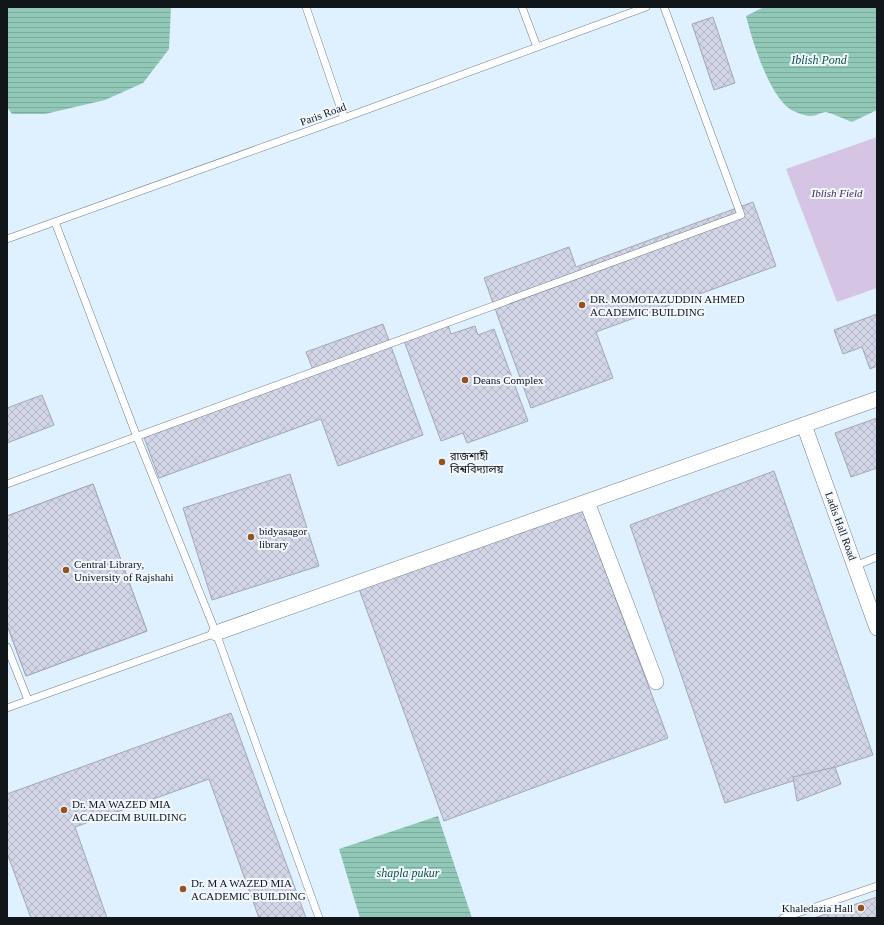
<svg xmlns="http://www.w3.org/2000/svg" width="884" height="925" font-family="'Times New Roman','Noto Sans Bengali',serif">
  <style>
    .built { fill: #dff1ff }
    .park { fill: #d6c4e4 }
    .water { fill: url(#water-rules) }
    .building { fill: url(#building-cross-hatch); stroke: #a3a6b6 }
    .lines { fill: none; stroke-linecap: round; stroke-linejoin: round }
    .lane-casing { stroke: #717f8a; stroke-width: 8 }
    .street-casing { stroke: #717f8a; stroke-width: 16 }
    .lane { stroke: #fff; stroke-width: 7 }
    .street { stroke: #fff; stroke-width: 15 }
    .poi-dot { fill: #93521f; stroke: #f2f8fd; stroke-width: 1.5 }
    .labels { text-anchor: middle; stroke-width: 4; stroke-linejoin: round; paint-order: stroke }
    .street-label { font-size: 11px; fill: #11161b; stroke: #f2f8fd }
    .park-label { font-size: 11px; font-style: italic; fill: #462659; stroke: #f2f8fd }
    .poi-label { font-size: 11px; fill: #11161b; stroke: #f2f8fd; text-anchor: start }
    .water-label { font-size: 12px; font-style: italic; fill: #075544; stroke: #f2f8fd }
  </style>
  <defs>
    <pattern id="water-rules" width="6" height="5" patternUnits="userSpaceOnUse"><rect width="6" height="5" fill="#91c8b7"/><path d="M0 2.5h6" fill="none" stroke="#7cab9d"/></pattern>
    <pattern id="building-cross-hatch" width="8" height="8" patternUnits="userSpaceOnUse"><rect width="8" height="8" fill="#d1d5e6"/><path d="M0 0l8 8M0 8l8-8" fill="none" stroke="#b2b6c5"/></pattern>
  </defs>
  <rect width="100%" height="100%" fill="#f2f8fd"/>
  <!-- built -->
  <rect class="built" x="7" y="7" width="870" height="911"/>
  <!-- park -->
  <path class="park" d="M877 137V288L837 302 786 169Z"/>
  <!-- water -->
  <g class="water">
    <path d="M7 7H171L169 49 143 83 105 100 45 114H12L7 107Z"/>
    <path d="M764 7H877V110L852 122C844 119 834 114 826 112 821 112 816 116 811 116 807 116 800 114 796 112 771 104 752 40 746 16Z"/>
    <path d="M438 816 472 918H360L339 849Z"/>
  </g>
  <!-- building -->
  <g class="building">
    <path d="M713 17 735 83 714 90 692 24Z"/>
    <path d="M753 202 776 266 596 332 613 378 531 408 484 278 569 247 576 267Z"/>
    <path d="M877 314V366L870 369 862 347 843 354 834 330Z"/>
    <path d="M447 322 451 334 475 326 478 335 494 329 528 421 467 443 463 433 441 441 403 338Z"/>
    <path d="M383 324 423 435 338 466 321 419 159 478 142 432 313 370 306 352Z"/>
    <path d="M42 395 54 425 7 443V408Z"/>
    <path d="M877 418V468L851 477 835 433Z"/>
    <path d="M774 471 873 755 725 803 630 525Z"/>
    <path d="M290 474 319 566 212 600 183 508Z"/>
    <path d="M93 484 147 631 26 676 7 625V516Z"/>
    <path d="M93 484 147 631 26 676 7 625V516Z"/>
    <path d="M582 509 668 738 444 821 359 589Z"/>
    <path d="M231 713 306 918H259L209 779 75 827 107 918H31L7 853V794Z"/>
    <path d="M835 767 841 784 797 801 793 777Z"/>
    <path d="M877 897V918H814Z"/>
  </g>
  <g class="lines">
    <defs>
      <g id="lane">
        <path d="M306 7 344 118"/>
        <path d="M522 7 537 47"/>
        <path d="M55 222 137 437 216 633 319 918"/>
        <path d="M7 239 344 118 646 7"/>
        <path d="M7 484 741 215 664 7"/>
        <path d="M855 566 877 557"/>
        <path d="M7 647 28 700"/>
        <path d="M7 708 216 633"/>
        <path d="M783 918 877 886"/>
      </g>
      <g id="street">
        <path d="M804 425 877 628"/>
        <path d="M587 502 656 682"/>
        <path d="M216 633 877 399"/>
      </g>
    </defs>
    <!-- lane casing -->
    <use href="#lane" class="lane-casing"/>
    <!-- street casing -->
    <use href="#street" class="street-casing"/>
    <!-- lane -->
    <use href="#lane" class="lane"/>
    <!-- street -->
    <use href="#street" class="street"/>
  </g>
  <!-- markers -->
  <g class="poi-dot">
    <circle cx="582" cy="305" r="4"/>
    <circle cx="465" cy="380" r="4"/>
    <circle cx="442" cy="462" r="4"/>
    <circle cx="251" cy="537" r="4"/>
    <circle cx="66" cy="570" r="4"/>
    <circle cx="64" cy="810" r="4"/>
    <circle cx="183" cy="889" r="4"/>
    <circle cx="861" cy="908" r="4"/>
  </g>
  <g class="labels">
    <!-- street labels -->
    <g class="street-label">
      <text transform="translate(323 114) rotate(-20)" y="4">Paris Road</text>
      <text transform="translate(841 526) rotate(70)" y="4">Ladis Hall Road</text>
    </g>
    <!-- park labels -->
    <g class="park-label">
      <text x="837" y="197">Iblish Field</text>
    </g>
    <!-- poi labels -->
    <g class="poi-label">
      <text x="590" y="303">DR. MOMOTAZUDDIN AHMED<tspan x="590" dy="13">ACADEMIC BUILDING</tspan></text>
      <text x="473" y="384">Deans Complex</text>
      <text x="450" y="460">রাজশাহী<tspan x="450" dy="13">বিশ্ববিদ্যালয়</tspan></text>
      <text x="259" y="535">bidyasagor<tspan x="259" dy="13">library</tspan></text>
      <text x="74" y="568">Central Library,<tspan x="74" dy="13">University of Rajshahi</tspan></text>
      <text x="72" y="808">Dr. MA WAZED MIA<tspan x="72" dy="13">ACADECIM BUILDING</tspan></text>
      <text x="191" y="887">Dr. M A WAZED MIA<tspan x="191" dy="13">ACADEMIC BUILDING</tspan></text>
      <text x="853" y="912" text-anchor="end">Khaledazia Hall</text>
    </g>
    <!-- water labels -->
    <g class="water-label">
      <text x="819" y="64">Iblish Pond</text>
      <text x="408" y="877">shapla pukur</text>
    </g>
  </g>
  <!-- border -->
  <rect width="884" height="925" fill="none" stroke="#11161b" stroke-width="16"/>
</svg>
